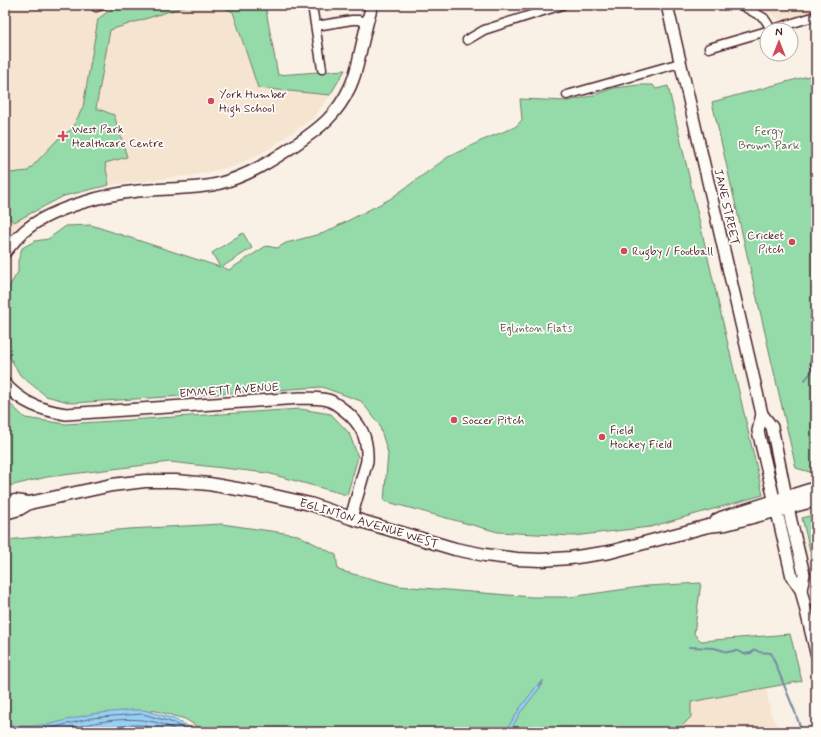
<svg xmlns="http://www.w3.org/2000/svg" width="821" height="737" font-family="Mynerve,sans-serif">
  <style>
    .built { fill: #f5e4cf }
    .green { fill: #95dba9; stroke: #707d6a }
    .water { fill: #95d1f5; stroke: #778aa4 }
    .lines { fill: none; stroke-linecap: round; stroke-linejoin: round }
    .shore { stroke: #68667c; stroke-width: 1 }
    .stream { stroke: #778aa4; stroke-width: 2 }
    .street-casing { stroke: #4a1f2b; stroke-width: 11 }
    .secondary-casing { stroke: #4a1f2b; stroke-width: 14 }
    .primary-casing { stroke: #4a1f2b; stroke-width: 15 }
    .street { stroke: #fdfcf7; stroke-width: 8 }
    .secondary { stroke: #fdfcf7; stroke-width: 11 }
    .primary { stroke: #fdfcf7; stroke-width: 12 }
    .poi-dot { fill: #d1495b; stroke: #fdfcf7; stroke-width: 1.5 }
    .labels { text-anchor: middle; stroke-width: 3.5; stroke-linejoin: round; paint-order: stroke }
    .poi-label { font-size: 12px; fill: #4a1f2b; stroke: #fdfcf7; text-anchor: start }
    .park-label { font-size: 12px; fill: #605751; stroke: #fdfcf7 }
    .street-label { font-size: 12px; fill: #4a1f2b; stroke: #fdfcf7 }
  </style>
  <rect width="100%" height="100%" fill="#f9f1e5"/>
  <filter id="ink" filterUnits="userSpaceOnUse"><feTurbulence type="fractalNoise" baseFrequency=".025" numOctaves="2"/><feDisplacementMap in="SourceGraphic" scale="8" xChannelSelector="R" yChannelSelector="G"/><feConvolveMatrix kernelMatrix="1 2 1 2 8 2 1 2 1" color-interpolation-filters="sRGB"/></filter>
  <g filter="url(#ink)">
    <!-- built -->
    <g class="built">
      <path d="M5 5H219L232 12 258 88 330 95 314 117 269 149 235 166 195 175 109 185 64 196 34 210 5 239Z"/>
      <path d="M754 5H816V11L785 21 780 20Z"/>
      <path d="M766 688 771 715 781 732H674L679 730 690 702Z"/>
    </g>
    <!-- green -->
    <g class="green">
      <path d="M124 5H189L110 30 96 108 114 115 127 157 105 163 109 185 64 196 14 222 5 215V170L10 173 28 171 58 139 72 129 83 107 98 19 113 8Z"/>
      <path d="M219 5H265L278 75 345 70 330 95 258 88 233 12Z"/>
      <path d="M816 74V472L813 473 796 468 712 102Z"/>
      <path d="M639 85H653L656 89 668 86 763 495 650 527 573 536 498 532 384 501 388 453 379 424 361 401 322 387 72 403 46 396 20 375 5 349V293L18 272V261L22 248 35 241 48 239 66 226 91 225 220 267 212 253 243 233 252 248 222 267 229 270 266 246 277 248 286 243 324 233 390 199 448 157 483 140 515 127 522 120 520 99 568 101 591 96 614 88Z"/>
      <path d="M5 399 25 418 66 424 300 409 331 414 349 433 358 457 347 495 267 473 170 462 47 477 5 487Z"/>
      <path d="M816 514V575L802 518Z"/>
      <path d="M222 524 298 535 336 555 338 570 399 586 532 597H570L647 586 701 583 694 634 701 641 790 634 802 681 691 702V717L678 730 674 732H206L185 719 152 710 155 732H5V540L129 529Z"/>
    </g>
    <!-- water -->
    <g class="water">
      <path d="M539 683 542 685 520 713 510 732H505L520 708Z"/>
      <path d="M132 710H144L175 719 197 732H5V723L19 726H32L51 724 91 714Z"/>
    </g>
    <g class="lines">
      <!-- shore -->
      <g class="shore">
        <path d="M5 727 18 730H32L51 728 92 718 112 716 143 714 174 723 189 732"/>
        <path d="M57 732C70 729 82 725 94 723 122 718 154 716 179 732"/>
        <path d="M84 732 95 729 132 725H142L166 732"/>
      </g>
      <!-- stream -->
      <g class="stream">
        <path d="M813 112H816"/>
        <path d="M805 380 812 371 810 363 813 353H816"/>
        <path d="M689 647 714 648 728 652 733 651H738L744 654 751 653 754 650H756L759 652 771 653 795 712 802 732"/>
        <path d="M539 686 543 681"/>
      </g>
      <defs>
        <g id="street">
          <path d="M312 5 322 69"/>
          <path d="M741 5 764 18 768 24 771 30"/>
          <path d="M96 7 103 5"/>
          <path d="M316 26 352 20H360L367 24"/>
          <path d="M770 30 816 16"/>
          <path d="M467 40 484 30 562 5"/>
          <path d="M709 48 767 31"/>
          <path d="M567 95 680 63"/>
        </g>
        <g id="secondary">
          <path d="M667 5 762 414 772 427 791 521 804 574 801 590"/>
          <path d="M5 252C12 244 19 235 28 228 54 208 106 194 138 191 165 188 191 190 217 184 246 177 270 162 295 145 320 128 337 115 350 87 354 78 357 68 359 58 363 40 367 22 372 5"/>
          <path d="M5 384C22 403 41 410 66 414L301 398C310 398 320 398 328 400 334 402 339 406 344 410 362 424 368 439 367 461L351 518"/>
          <path d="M762 414 758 431 771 486 792 577 801 590 816 653"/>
        </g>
        <g id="primary">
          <path d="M5 503 15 501 29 503 112 485 145 481H176L209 484 261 493 310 504 351 518 455 549 485 555 517 559 541 560 570 558 610 552 708 526 726 524 816 500"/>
          <path d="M5 513 19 509 29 503"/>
          <path d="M717 520 721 518 816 488"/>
        </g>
      </defs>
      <!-- street casing -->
      <use href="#street" class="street-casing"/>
      <!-- secondary casing -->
      <use href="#secondary" class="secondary-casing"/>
      <!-- primary casing -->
      <use href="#primary" class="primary-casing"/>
      <!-- street -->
      <use href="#street" class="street"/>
      <!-- secondary -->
      <use href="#secondary" class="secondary"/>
      <!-- primary -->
      <use href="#primary" class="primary"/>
    </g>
  </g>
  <!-- markers -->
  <g class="poi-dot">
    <circle cx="211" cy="101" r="4"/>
    <path d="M61 130h4v4h4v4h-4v4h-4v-4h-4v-4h4z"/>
    <circle cx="792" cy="242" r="4"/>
    <circle cx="624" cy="251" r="4"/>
    <circle cx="454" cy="420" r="4"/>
    <circle cx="602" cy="437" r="4"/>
  </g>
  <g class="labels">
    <!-- poi labels -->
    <g class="poi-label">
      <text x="219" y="98">York Humber<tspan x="219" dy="14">High School</tspan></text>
      <text x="72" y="133">West Park<tspan x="72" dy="14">Healthcare Centre</tspan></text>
      <text x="784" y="239" text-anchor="end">Cricket<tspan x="784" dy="14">Pitch</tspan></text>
      <text x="632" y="255">Rugby / Football</text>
      <text x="462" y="424">Soccer Pitch</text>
      <text x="610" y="434">Field<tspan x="610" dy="14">Hockey Field</tspan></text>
    </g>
    <!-- park labels -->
    <g class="park-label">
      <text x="769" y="135">Fergy<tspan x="769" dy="14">Brown Park</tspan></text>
      <text x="536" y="332">Eglinton Flats</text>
    </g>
    <!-- street labels -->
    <g class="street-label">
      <text transform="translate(727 207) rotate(77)" y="4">JANE STREET</text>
      <text transform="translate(229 390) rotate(-4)" y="4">EMMETT AVENUE</text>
      <text transform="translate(369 523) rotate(17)" y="4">EGLINTON AVENUE WEST</text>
    </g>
  </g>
  <!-- margin -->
  <rect width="821" height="737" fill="none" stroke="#fdfcf7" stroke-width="20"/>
  <rect x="10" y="10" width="801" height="717" fill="none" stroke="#4a1f2b" stroke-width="1.5" filter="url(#ink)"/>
  <!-- north arrow -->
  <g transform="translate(779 42)"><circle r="19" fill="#fdfcf7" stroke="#b5a4a5"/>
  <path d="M0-3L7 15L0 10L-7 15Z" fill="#d1495b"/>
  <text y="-6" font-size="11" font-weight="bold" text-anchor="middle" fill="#4a1f2b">N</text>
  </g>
</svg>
